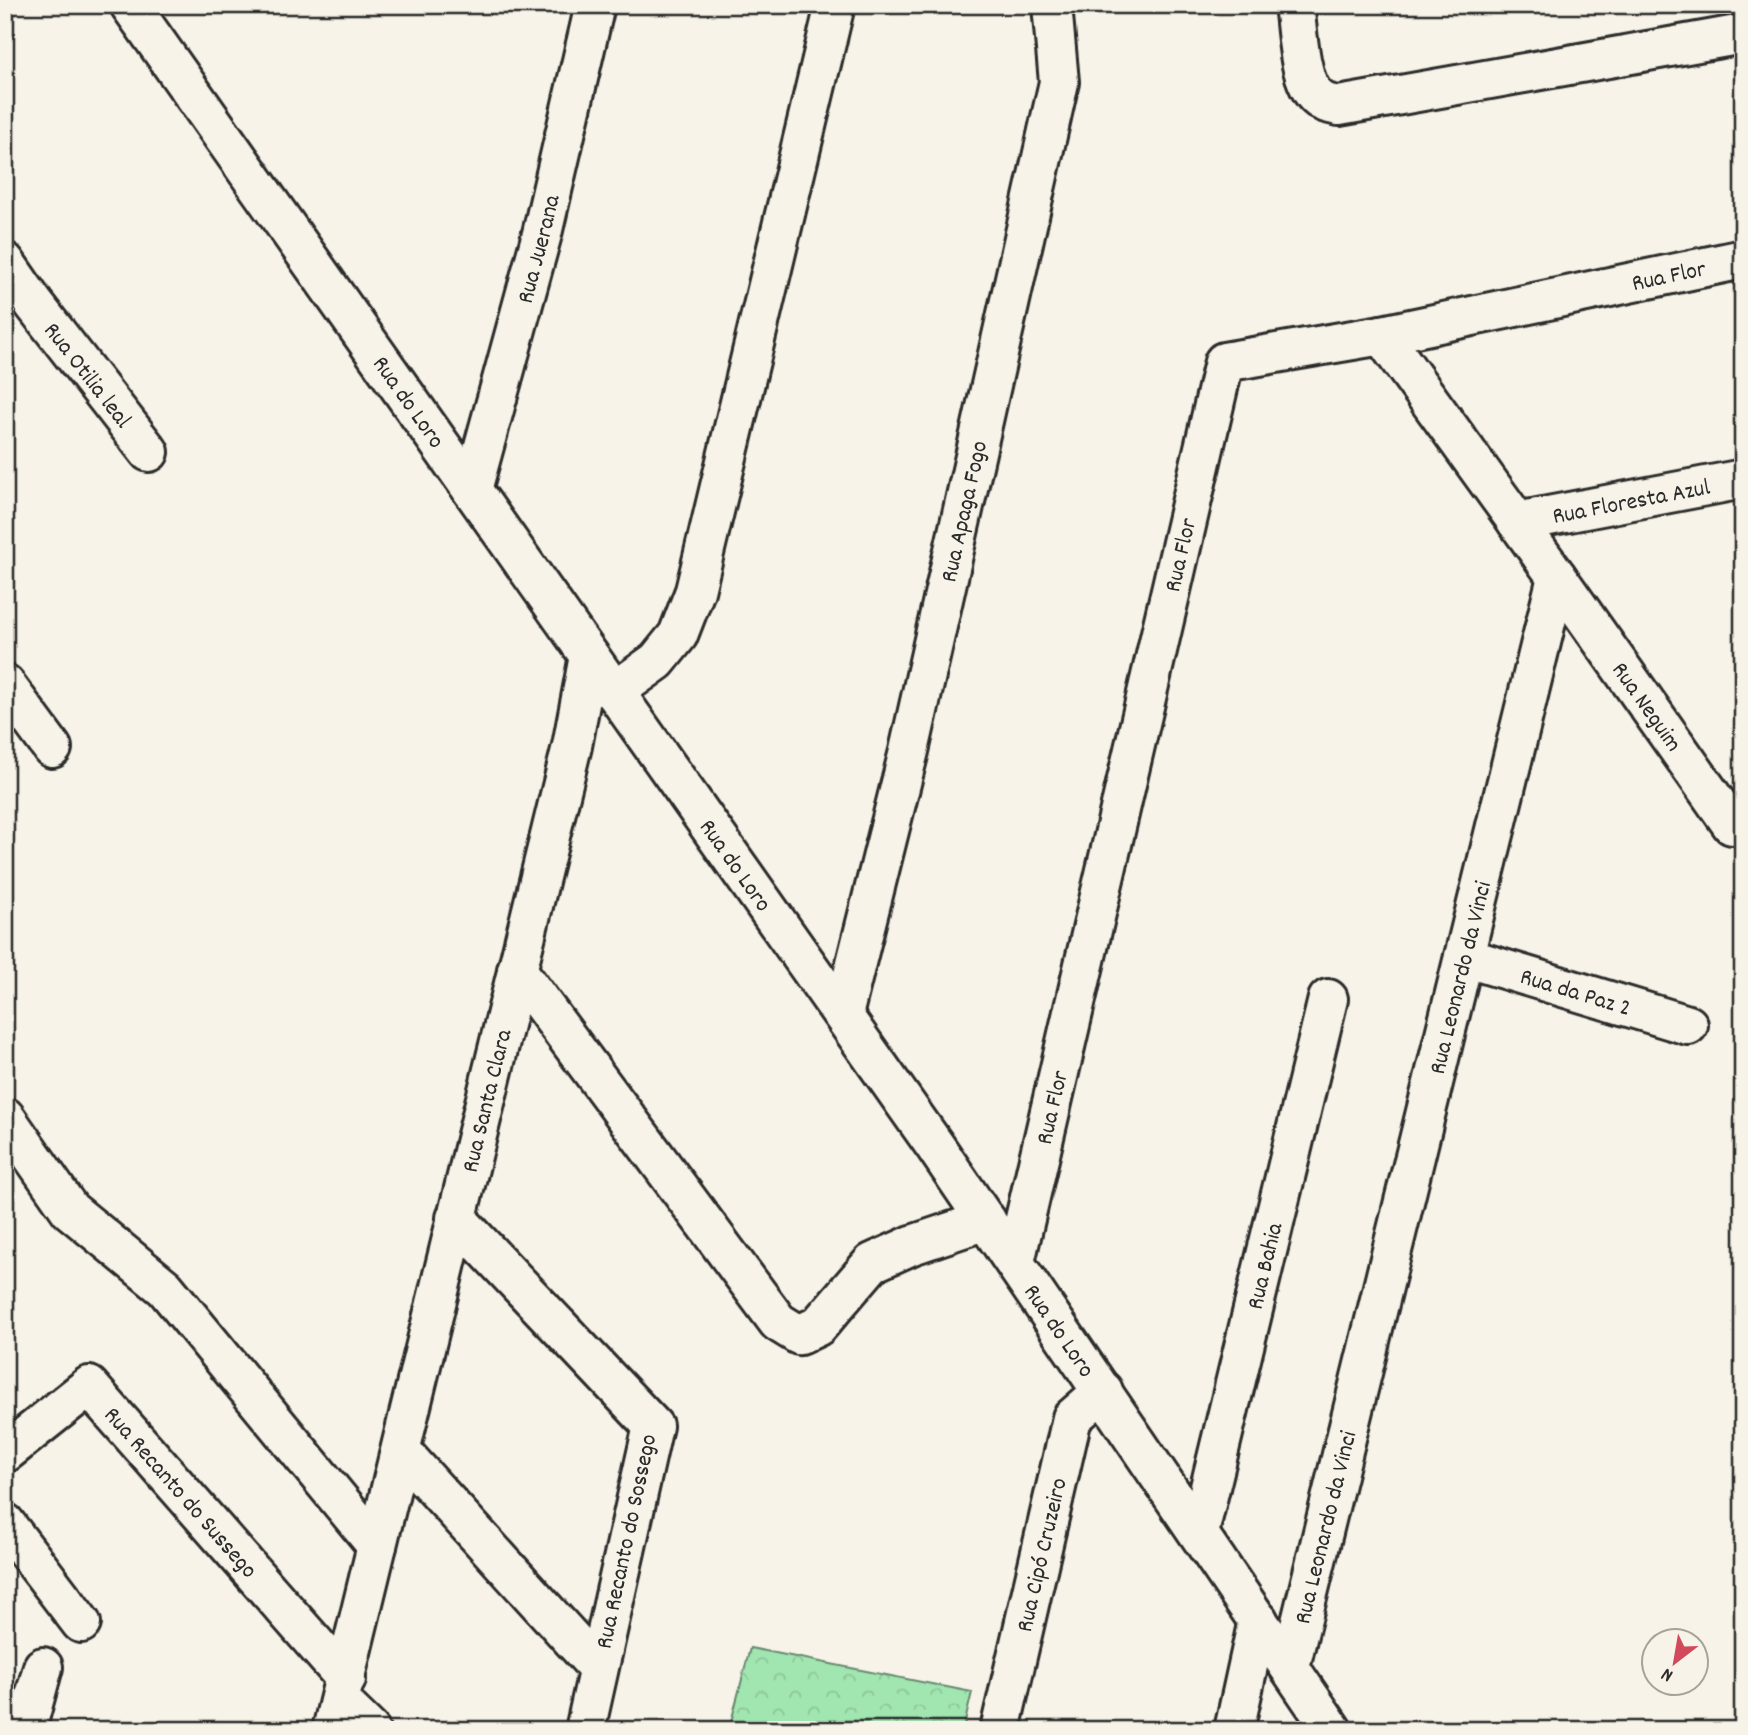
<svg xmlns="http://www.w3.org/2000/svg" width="1748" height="1735" font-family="Dekko,sans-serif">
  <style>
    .forest { fill: url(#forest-crowns); stroke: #66886e; stroke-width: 2 }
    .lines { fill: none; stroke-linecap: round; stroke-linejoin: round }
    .minor-casing { stroke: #2b2b2b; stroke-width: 44 }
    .minor { stroke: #f7f3e8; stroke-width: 38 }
    .labels { text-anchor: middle; stroke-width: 7; stroke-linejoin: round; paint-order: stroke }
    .street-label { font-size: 24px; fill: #2b2b2b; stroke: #f7f3e8 }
  </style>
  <defs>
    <pattern id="forest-crowns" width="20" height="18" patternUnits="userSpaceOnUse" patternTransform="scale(1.75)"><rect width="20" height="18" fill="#a1e5b0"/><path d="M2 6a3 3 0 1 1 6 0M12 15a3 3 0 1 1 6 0" fill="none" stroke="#8bc598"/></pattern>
  </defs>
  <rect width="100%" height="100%" fill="#f7f3e8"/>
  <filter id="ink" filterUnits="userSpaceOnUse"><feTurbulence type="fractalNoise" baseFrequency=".0143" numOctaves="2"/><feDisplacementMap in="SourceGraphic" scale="14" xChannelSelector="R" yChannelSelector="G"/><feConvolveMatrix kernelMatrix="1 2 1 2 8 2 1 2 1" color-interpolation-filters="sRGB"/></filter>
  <g filter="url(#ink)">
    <!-- forest -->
    <path class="forest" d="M750 1648 972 1692 963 1730H729Z"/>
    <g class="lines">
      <defs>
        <g id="minor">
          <path id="s1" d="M130 5 935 1146 1332 1730"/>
          <path d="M1294 5C1298 31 1298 88 1322 101 1327 104 1334 105 1339 106L1743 34"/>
          <path id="s2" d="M5 262 34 304 149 452"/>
          <path id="s3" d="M472 490 542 234 595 5"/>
          <path id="s4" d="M1517 522 1743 479"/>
          <path id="s5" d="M1557 577 1732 825 1743 823"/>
          <path d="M5 684 52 748"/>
          <path d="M614 692 657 661 678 635 695 591 835 5"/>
          <path id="s6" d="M1464 957 1688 1025"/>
          <path d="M517 970 778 1322 799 1335 818 1326 872 1263 912 1245 986 1220"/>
          <path id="s7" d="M843 1015 909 751 1059 82 1052 5"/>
          <path d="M5 1117 70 1210 165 1288 377 1546"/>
          <path d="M456 1218 653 1426 585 1730"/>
          <path id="s8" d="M1015 1262 1224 362 1382 335 1743 259"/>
          <path d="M401 1451 598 1668"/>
          <path id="s9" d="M5 1453 89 1386 346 1679"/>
          <path d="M5 1523 81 1623"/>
          <path id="s10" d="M1199 1533 1328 999"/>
          <path id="s11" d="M1290 1667 1557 577 1382 335"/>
          <path d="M340 1701 370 1730"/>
          <path d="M26 1730 43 1667"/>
          <path id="s12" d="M332 1730 572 746 589 656"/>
          <path id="s13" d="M1000 1730 1072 1418 1103 1391"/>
          <path d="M1234 1730 1258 1620"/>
        </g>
      </defs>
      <!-- minor casing -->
      <use href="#minor" class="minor-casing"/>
      <!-- minor -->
      <use href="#minor" class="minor"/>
    </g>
  </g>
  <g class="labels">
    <!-- street labels -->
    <g class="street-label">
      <text dy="8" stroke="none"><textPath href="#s3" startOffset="250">Rua Juerana</textPath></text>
      <text dy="8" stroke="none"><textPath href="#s8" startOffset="1377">Rua Flor</textPath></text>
      <text dy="8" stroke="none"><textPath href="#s2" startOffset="140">Rua Otilia leal</textPath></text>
      <text dy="8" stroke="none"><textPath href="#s1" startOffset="485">Rua do Loro</textPath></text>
      <text dy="8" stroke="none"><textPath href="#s4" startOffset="116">Rua Floresta Azul</textPath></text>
      <text dy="8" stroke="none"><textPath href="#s7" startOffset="518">Rua Apaga Fogo</textPath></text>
      <text dy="8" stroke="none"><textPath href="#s8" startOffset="726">Rua Flor</textPath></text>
      <text dy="8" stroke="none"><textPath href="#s5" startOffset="158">Rua Neguim</textPath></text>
      <text dy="8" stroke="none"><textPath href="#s1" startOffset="1052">Rua do Loro</textPath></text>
      <text dy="8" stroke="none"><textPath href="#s11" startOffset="710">Rua Leonardo da Vinci</textPath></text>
      <text dy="8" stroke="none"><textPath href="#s6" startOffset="117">Rua da Paz 2</textPath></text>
      <text dy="8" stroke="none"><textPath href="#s12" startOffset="648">Rua Santa Clara</textPath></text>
      <text dy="8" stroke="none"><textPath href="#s8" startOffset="159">Rua Flor</textPath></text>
      <text dy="8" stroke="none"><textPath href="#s10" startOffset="275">Rua Bahia</textPath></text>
      <text dy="8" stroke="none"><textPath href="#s1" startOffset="1619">Rua do Loro</textPath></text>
      <text dy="8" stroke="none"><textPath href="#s9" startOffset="248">Rua Recanto do Sussego</textPath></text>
      <text dy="8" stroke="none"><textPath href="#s11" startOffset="144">Rua Leonardo da Vinci</textPath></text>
      <text transform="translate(625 1541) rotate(-78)" y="8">Rua Recanto do Sossego</text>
      <text dy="8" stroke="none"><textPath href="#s13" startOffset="180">Rua Cipó Cruzeiro</textPath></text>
    </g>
  </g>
  <!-- margin -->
  <rect width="1748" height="1735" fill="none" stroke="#f7f3e8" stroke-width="28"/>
  <rect x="14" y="14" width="1720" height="1707" fill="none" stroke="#2b2b2b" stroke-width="2.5" filter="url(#ink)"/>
  <!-- north arrow -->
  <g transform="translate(1675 1662) rotate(211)"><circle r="33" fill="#f7f3e8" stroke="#a5a39c" stroke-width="2"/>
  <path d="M0-5L12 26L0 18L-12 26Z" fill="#d1495b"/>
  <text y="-10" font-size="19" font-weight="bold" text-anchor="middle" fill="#2b2b2b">N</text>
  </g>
</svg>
